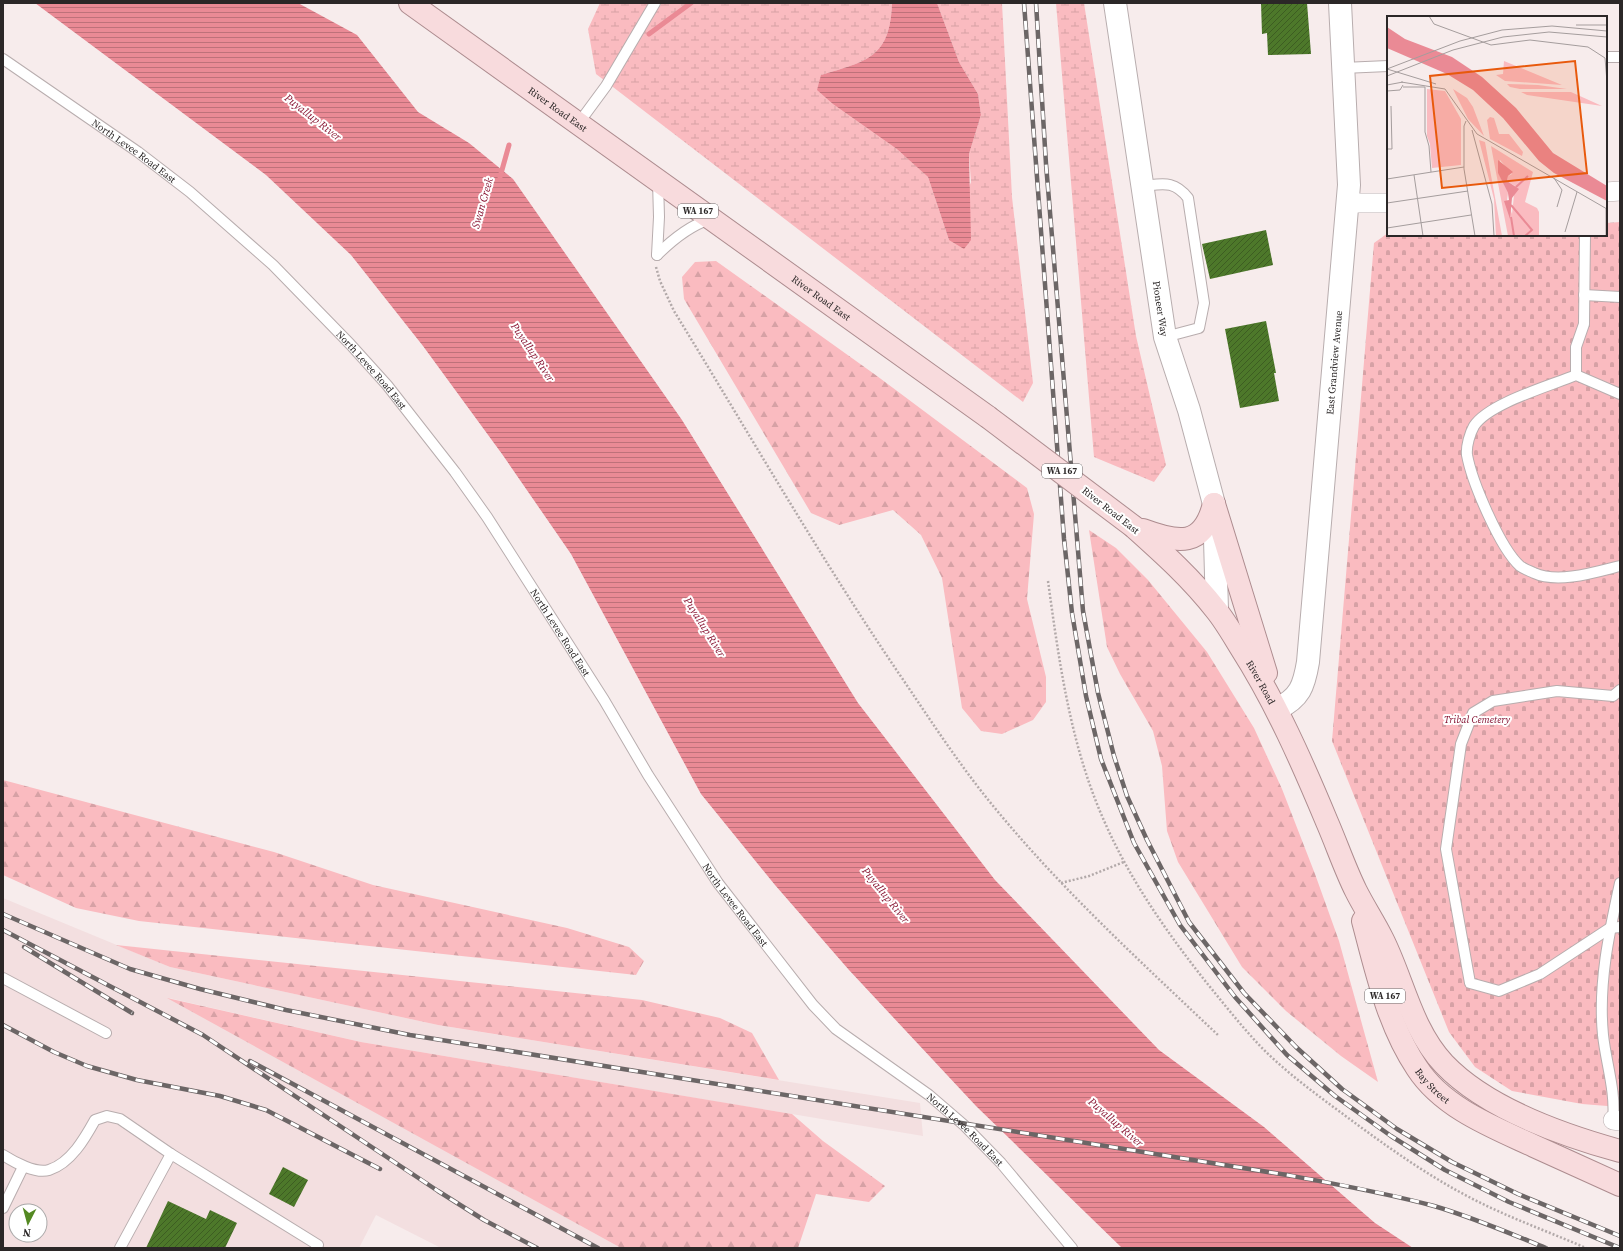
<svg xmlns="http://www.w3.org/2000/svg" width="1623" height="1251" font-family="'Source Serif 4',serif">
  <style>
    .built { fill: #f3dfe0; fill-rule: evenodd }
    .forest { fill: url(#forest-firs) }
    .wetland { fill: url(#wetland-marsh) }
    .cemetery { fill: url(#cemetery-stones) }
    .water { fill: url(#water-rules) }
    .lines { fill: none; stroke-linecap: round; stroke-linejoin: round }
    .stream { stroke: #ea8a95; stroke-width: 5 }
    .building { fill: url(#building-hatch) }
    .service-casing { stroke: #b8adae; stroke-width: 12 }
    .minor-casing { stroke: #b8adae; stroke-width: 20 }
    .tertiary-casing { stroke: #b8adae; stroke-width: 24 }
    .secondary-casing { stroke: #b8adae; stroke-width: 24 }
    .primary-casing { stroke: #ad8c8f; stroke-width: 24 }
    .path { stroke: #b2a9a9; stroke-width: 2.5; stroke-dasharray: 2 2; stroke-linecap: butt }
    .service { stroke: #fff; stroke-width: 10 }
    .minor { stroke: #fff; stroke-width: 19 }
    .tertiary { stroke: #fff; stroke-width: 22 }
    .secondary { stroke: #fff; stroke-width: 22 }
    .primary { stroke: #f8dbdd; stroke-width: 22 }
    .rail-casing { stroke: #6c6666; stroke-width: 4.5 }
    .rail { stroke: #fff; stroke-width: 3; stroke-dasharray: 9; stroke-linecap: butt }
    .primary-bridge-casing { stroke: #ad8c8f; stroke-width: 24; stroke-linecap: butt }
    .primary-bridge { stroke: #f8dbdd; stroke-width: 22 }
    .labels { text-anchor: middle; stroke-width: 4; stroke-linejoin: round; paint-order: stroke }
    .shield { fill: #fff; stroke: #6b6868; stroke-width: 1 }
    .shield-label { font-size: 9px; font-weight: bold; fill: #2b2727 }
    .street-label { font-size: 10px; fill: #2b2727; stroke: #fff }
    .park-label { font-size: 10px; font-style: italic; fill: #841030; stroke: #fff }
    .water-label { font-size: 11px; font-style: italic; fill: #8a1835; stroke: #fff }
    .inset-river { fill: none; stroke: #ea8a95; stroke-width: 2 }
    .inset-road { fill: none; stroke: #a59d9d; stroke-width: 1 }
    .view { fill: #e8590c; fill-opacity: 0.15; stroke: #e8590c; stroke-width: 2 }
    .inset-edge { fill: none; stroke: #2b2727; stroke-width: 2 }
  </style>
  <defs>
    <pattern id="forest-firs" width="22" height="20" patternUnits="userSpaceOnUse"><rect width="22" height="20" fill="#fabbc0"/><path d="M5 1l3.5 6h-7zM16 11l3.5 6h-7z" fill="#d6a1a5"/></pattern>
    <pattern id="wetland-marsh" width="20" height="14" patternUnits="userSpaceOnUse"><rect width="20" height="14" fill="#fabbc0"/><path d="M1 5h8M5 5V1M11 12h8M15 12V8" fill="none" stroke="#d6a1a5"/></pattern>
    <pattern id="cemetery-stones" width="16" height="16" patternUnits="userSpaceOnUse"><rect width="16" height="16" fill="#fabbc0"/><path d="M2 7V4a2 2 0 0 1 4 0v3zM10 15v-3a2 2 0 0 1 4 0v3z" fill="#d6a1a5"/></pattern>
    <pattern id="water-rules" width="6" height="5" patternUnits="userSpaceOnUse"><rect width="6" height="5" fill="#ea8a95"/><path d="M0 2.5h6" fill="none" stroke="#be717a"/></pattern>
    <pattern id="building-hatch" width="6" height="6" patternUnits="userSpaceOnUse"><rect width="6" height="6" fill="#4d782a"/><path d="M-1 1l2-2M0 6l6-6M5 7l2-2" fill="none" stroke="#3d5d22"/></pattern>
  </defs>
  <rect width="100%" height="100%" fill="#f7ecec"/>
  <!-- built -->
  <path class="built" d="M3 898 170 967 438 1025 920 1103 923 1136 361 1042 169 998 621 1248H441L376 1215 359 1248H3ZM16 1211H40V1235H16Z"/>
  <!-- forest -->
  <g class="forest">
    <path d="M716 261 877 376 1027 488 1034 514 1027 599 1046 677V702L1033 720 1002 734 981 731 962 708 942 578 921 535 893 510 839 525 811 513 684 299 682 277 695 262Z"/>
    <path d="M1089 530 1116 548 1148 580 1207 652 1254 728 1282 789 1315 874 1339 941 1378 1082 1341 1056 1286 1011 1242 967 1178 862 1167 831 1162 766 1153 731 1120 674 1107 647Z"/>
    <path d="M3 780 274 852 373 885 567 928 629 947 644 961 636 975 139 921 76 908 3 875Z"/>
    <path d="M116 945 642 1000 720 1018 752 1033 779 1080 438 1025 170 967Z"/>
    <path d="M167 998 361 1042 792 1114 823 1141 885 1186 869 1202 816 1194 798 1248H621Z"/>
  </g>
  <!-- wetland -->
  <g class="wetland">
    <path d="M600 3H892C890 58 867 61 821 75L928 177 949 240 971 182 969 154 981 115 978 94 959 62 937 3H1002L1012 197 1033 383 1023 402 596 74 588 29Z"/>
    <path d="M1056 3H1084L1136 336 1166 465 1154 482 1094 457Z"/>
  </g>
  <!-- cemetery -->
  <path class="cemetery" d="M1620 222V1107L1582 1104 1512 1091 1475 1067 1449 1032 1332 741 1374 243 1388 233V235H1606V223Z"/>
  <!-- water -->
  <g class="water">
    <path d="M35 3H298L357 35 418 112 469 143 513 179 682 420 858 703 995 880 1159 1050 1264 1127 1375 1223 1413 1248H1122L976 1106 849 970 775 885 701 794 571 554 502 454 423 346 351 255 266 175Z"/>
    <path d="M892 3H937L959 62 978 94 981 115 969 154 971 240 964 249 949 240 928 177 897 149 833 104 817 90 821 75C867 61 890 58 892 3Z"/>
  </g>
  <g class="lines">
    <!-- stream -->
    <g class="stream">
      <path d="M649 34 691 3"/>
      <path d="M500 177 509 145"/>
    </g>
  </g>
  <!-- building -->
  <g class="building">
    <path d="M1261 3H1307L1311 54 1268 55 1267 33 1262 34Z"/>
    <path d="M1266 230 1273 265 1210 279 1202 244Z"/>
    <path d="M1266 321 1276 373H1274L1279 401 1240 408 1225 329Z"/>
    <path d="M283 1167 308 1180 294 1207 269 1194Z"/>
    <path d="M168 1201 206 1219 210 1210 237 1223 225 1248H146Z"/>
  </g>
  <g class="lines">
    <defs>
      <g id="service">
        <path d="M1606 57H1620"/>
        <path id="s1" d="M3 59 138 152 190 192 273 265 350 344 387 385 455 472 487 517 604 700 648 775 718 883 813 1005 836 1029 929 1095 965 1126 1001 1163 1072 1248"/>
        <path d="M1343 68 1388 66"/>
        <path d="M578 124 606 86 655 3"/>
        <path d="M1142 186C1163 184 1174 180 1188 198L1204 303 1199 328 1165 337"/>
        <path d="M657 255 659 217 658 181"/>
        <path d="M657 255C673 239 689 226 710 219"/>
        <path d="M1584 295 1620 297"/>
        <path d="M1576 375V347L1584 324 1585 235"/>
        <path d="M1620 394 1576 375C1550 386 1489 403 1474 426 1470 433 1466 446 1467 455 1472 482 1500 548 1520 566 1524 569 1530 571 1534 573 1558 584 1596 572 1620 566"/>
        <path d="M1620 690 1613 696 1557 691 1493 701 1473 713 1461 744 1446 849 1470 983 1499 991 1540 974 1610 928 1620 927"/>
        <path d="M3 978 106 1033"/>
        <path d="M1613 1120C1616 1092 1606 1063 1603 1035 1598 984 1609 933 1620 883"/>
        <path d="M3 1155C14 1162 36 1174 49 1170 71 1163 85 1138 95 1120L107 1116 120 1119 171 1154"/>
        <path d="M3 1208 23 1167"/>
        <path d="M120 1248 171 1154 318 1245 316 1248"/>
      </g>
      <g id="minor">
        <path d="M1606 192 1620 191"/>
        <path d="M1348 203H1388"/>
        <path d="M1613 1120 1620 1121"/>
      </g>
      <g id="tertiary">
        <path id="s2" d="M1277 709C1300 698 1304 686 1308 662L1349 185 1340 3"/>
      </g>
      <g id="secondary">
        <path id="s3" d="M1115 3 1165 337 1189 410 1214 504 1217 610"/>
      </g>
      <g id="primary">
        <path id="s4" d="M410 3 988 417"/>
        <path d="M1214 504 1266 673"/>
        <path id="s5" d="M1134 527C1163 553 1192 579 1216 610 1225 621 1233 635 1241 648 1276 703 1302 762 1327 822 1337 845 1345 869 1356 891 1364 907 1374 922 1382 938 1403 979 1411 1029 1444 1064 1486 1108 1562 1135 1620 1151"/>
        <path d="M1143 530C1178 543 1203 548 1214 504"/>
        <path id="s6" d="M1363 921C1376 970 1388 1025 1417 1068 1443 1108 1493 1127 1534 1146 1563 1159 1591 1172 1620 1185"/>
      </g>
    </defs>
    <!-- service casing -->
    <use href="#service" class="service-casing"/>
    <!-- minor casing -->
    <use href="#minor" class="minor-casing"/>
    <!-- tertiary casing -->
    <use href="#tertiary" class="tertiary-casing"/>
    <!-- secondary casing -->
    <use href="#secondary" class="secondary-casing"/>
    <!-- primary casing -->
    <use href="#primary" class="primary-casing"/>
    <!-- path -->
    <g class="path">
      <path d="M656 267 660 281 674 311C750 435 822 561 904 681 933 724 961 767 994 807 1062 890 1141 962 1219 1036"/>
      <path d="M1048 581C1059 661 1070 742 1102 816 1128 877 1165 930 1206 982 1224 1004 1242 1027 1262 1048 1289 1075 1320 1097 1351 1120 1389 1148 1427 1175 1469 1197 1507 1217 1547 1231 1586 1248"/>
      <path d="M1061 883 1089 876 1124 862"/>
    </g>
    <!-- service -->
    <use href="#service" class="service"/>
    <!-- minor -->
    <use href="#minor" class="minor"/>
    <!-- tertiary -->
    <use href="#tertiary" class="tertiary"/>
    <!-- secondary -->
    <use href="#secondary" class="secondary"/>
    <!-- primary -->
    <use href="#primary" class="primary"/>
    <defs>
      <g id="rail">
        <path d="M1024 3 1064 539 1072 613 1086 696 1101 759 1134 843 1180 925 1235 997 1287 1055 1335 1096 1391 1136 1445 1170 1509 1202 1620 1248"/>
        <path d="M1036 3 1046 164 1083 611 1098 693 1114 756 1127 796 1147 840 1189 922 1244 993 1296 1047 1342 1089 1397 1129 1452 1162 1518 1194 1620 1236"/>
        <path d="M3 914 130 969 200 989 286 1010 410 1035 1287 1175C1336 1184 1386 1193 1434 1206 1472 1217 1509 1233 1546 1248"/>
        <path d="M3 930 203 1035 438 1191 484 1220 537 1248"/>
        <path d="M24 947 132 1013"/>
        <path d="M3 1025 54 1052 87 1066 137 1080 220 1096 266 1110 380 1169"/>
        <path d="M250 1061 598 1248"/>
      </g>
    </defs>
    <!-- rail casing -->
    <use href="#rail" class="rail-casing"/>
    <!-- rail -->
    <use href="#rail" class="rail"/>
    <defs>
      <path id="primary-bridge" d="M988 417 1134 527"/>
    </defs>
    <!-- primary-bridge casing -->
    <use href="#primary-bridge" class="primary-bridge-casing"/>
    <!-- primary-bridge -->
    <use href="#primary-bridge" class="primary-bridge"/>
  </g>
  <g class="labels">
    <!-- shield labels -->
    <g class="shield">
      <rect x="678" y="204" width="40" height="14" rx="3"/>
      <rect x="1042" y="464" width="40" height="14" rx="3"/>
      <rect x="1365" y="989" width="40" height="14" rx="3"/>
    </g>
    <g class="shield-label">
      <text x="698" y="214">WA 167</text>
      <text x="1062" y="474">WA 167</text>
      <text x="1385" y="999">WA 167</text>
    </g>
    <!-- street labels -->
    <g class="street-label">
      <text dy="4" stroke="none"><textPath href="#s4" startOffset="182">River Road East</textPath></text>
      <text dy="4" stroke="none"><textPath href="#s1" startOffset="160">North Levee Road East</textPath></text>
      <text dy="4" stroke="none"><textPath href="#s4" startOffset="506">River Road East</textPath></text>
      <text dy="4" stroke="none"><textPath href="#s3" startOffset="309">Pioneer Way</textPath></text>
      <text dy="4" stroke="none"><textPath href="#s2" startOffset="360">East Grandview Avenue</textPath></text>
      <text dy="4" stroke="none"><textPath href="#s1" startOffset="484">North Levee Road East</textPath></text>
      <text transform="translate(1111 510) rotate(38)" y="4">River Road East</text>
      <text dy="4" stroke="none"><textPath href="#s1" startOffset="808">North Levee Road East</textPath></text>
      <text dy="4" stroke="none"><textPath href="#s5" startOffset="202">River Road</textPath></text>
      <text dy="4" stroke="none"><textPath href="#s1" startOffset="1132">North Levee Road East</textPath></text>
      <text dy="4" stroke="none"><textPath href="#s6" startOffset="181">Bay Street</textPath></text>
      <text dy="4" stroke="none"><textPath href="#s1" startOffset="1456">North Levee Road East</textPath></text>
    </g>
    <!-- park labels -->
    <g class="park-label">
      <text x="1477" y="723">Tribal Cemetery</text>
    </g>
    <!-- water labels -->
    <g class="water-label">
      <text transform="translate(313 117) rotate(38)" y="4">Puyallup River</text>
      <text transform="translate(482 203) rotate(-74)" y="4">Swan Creek</text>
      <text transform="translate(533 352) rotate(56)" y="4">Puyallup River</text>
      <text transform="translate(705 627) rotate(58)" y="4">Puyallup River</text>
      <text transform="translate(886 895) rotate(51)" y="4">Puyallup River</text>
      <text transform="translate(1116 1122) rotate(41)" y="4">Puyallup River</text>
    </g>
  </g>
  <!-- overview -->
  <g transform="translate(1387 16)">
    <rect width="220" height="220" fill="#f7ecec"/>
    <path d="M117 45 175 69 118 65 109 59 116 58ZM120 68 151 69 180 73H133L123 71ZM66 73 80 82 86 91 97 120 81 103ZM134 76H184L215 90 140 79ZM103 101 107 102 112 118H122L136 136 135 140 103 123 100 104Z" fill="#fabbc0"/>
    <path d="M92 124 98 126 115 220H109L107 183ZM104 130 146 156 138 186 150 192 152 196V220H121ZM113 144 125 158 121 160 120 165 128 170 125 198 120 184 121 177 111 156Z" fill="#fabbc0" fill-rule="evenodd"/>
    <path d="M40 73 58 75 74 103V149L45 152 43 128 40 120Z" fill="#fabbc0"/>
    <path d="M0 11 18 23 65 41 95 61 129 92 166 137 220 170V185L167 157 152 145 116 102 86 74 60 58 0 32ZM111 144 126 156 121 160 120 165 132 173 125 182 123 203 117 185 122 184 121 177 111 157Z" fill="#ea8a95"/>
    <path class="inset-river" d="M129 171 141 160M124 189 145 214 138 220M124 201 127 220"/>
    <path class="inset-road" d="M42 0 47 8 104 29 143 24 201 31 218 42 220 66M189 9H220M0 53 49 68M0 53 73 25 115 14 165 10 220 15M0 60 66 34 116 21 162 16 220 21M14 66 58 73 90 118 220 193M0 69 16 66M16 71H38M38 71V116L42 130 44 156M0 75 13 74 16 69M79 105 77 110V153L88 220M85 114 105 188 107 220M0 133H5L4 90M27 159 36 220M167 162 175 174 170 191M0 163 77 151M220 163V89M0 187 81 175M0 212 84 199M178 216 190 176M219 220V192"/>
    <path class="view" d="M188 45 200 157 55 172 43 60Z"/>
    <rect width="220" height="220" class="inset-edge"/>
  </g>
  <!-- border -->
  <rect width="1623" height="1251" fill="none" stroke="#2b2727" stroke-width="8"/>
  <!-- north arrow -->
  <g transform="translate(28 1223) rotate(186)"><circle r="19" fill="#ffffff" stroke="#aaa9a9"/>
  <path d="M0-3L7 15L0 10L-7 15Z" fill="#548922"/>
  <text y="-6" font-size="11" font-weight="bold" text-anchor="middle" fill="#2b2727">N</text>
  </g>
</svg>
